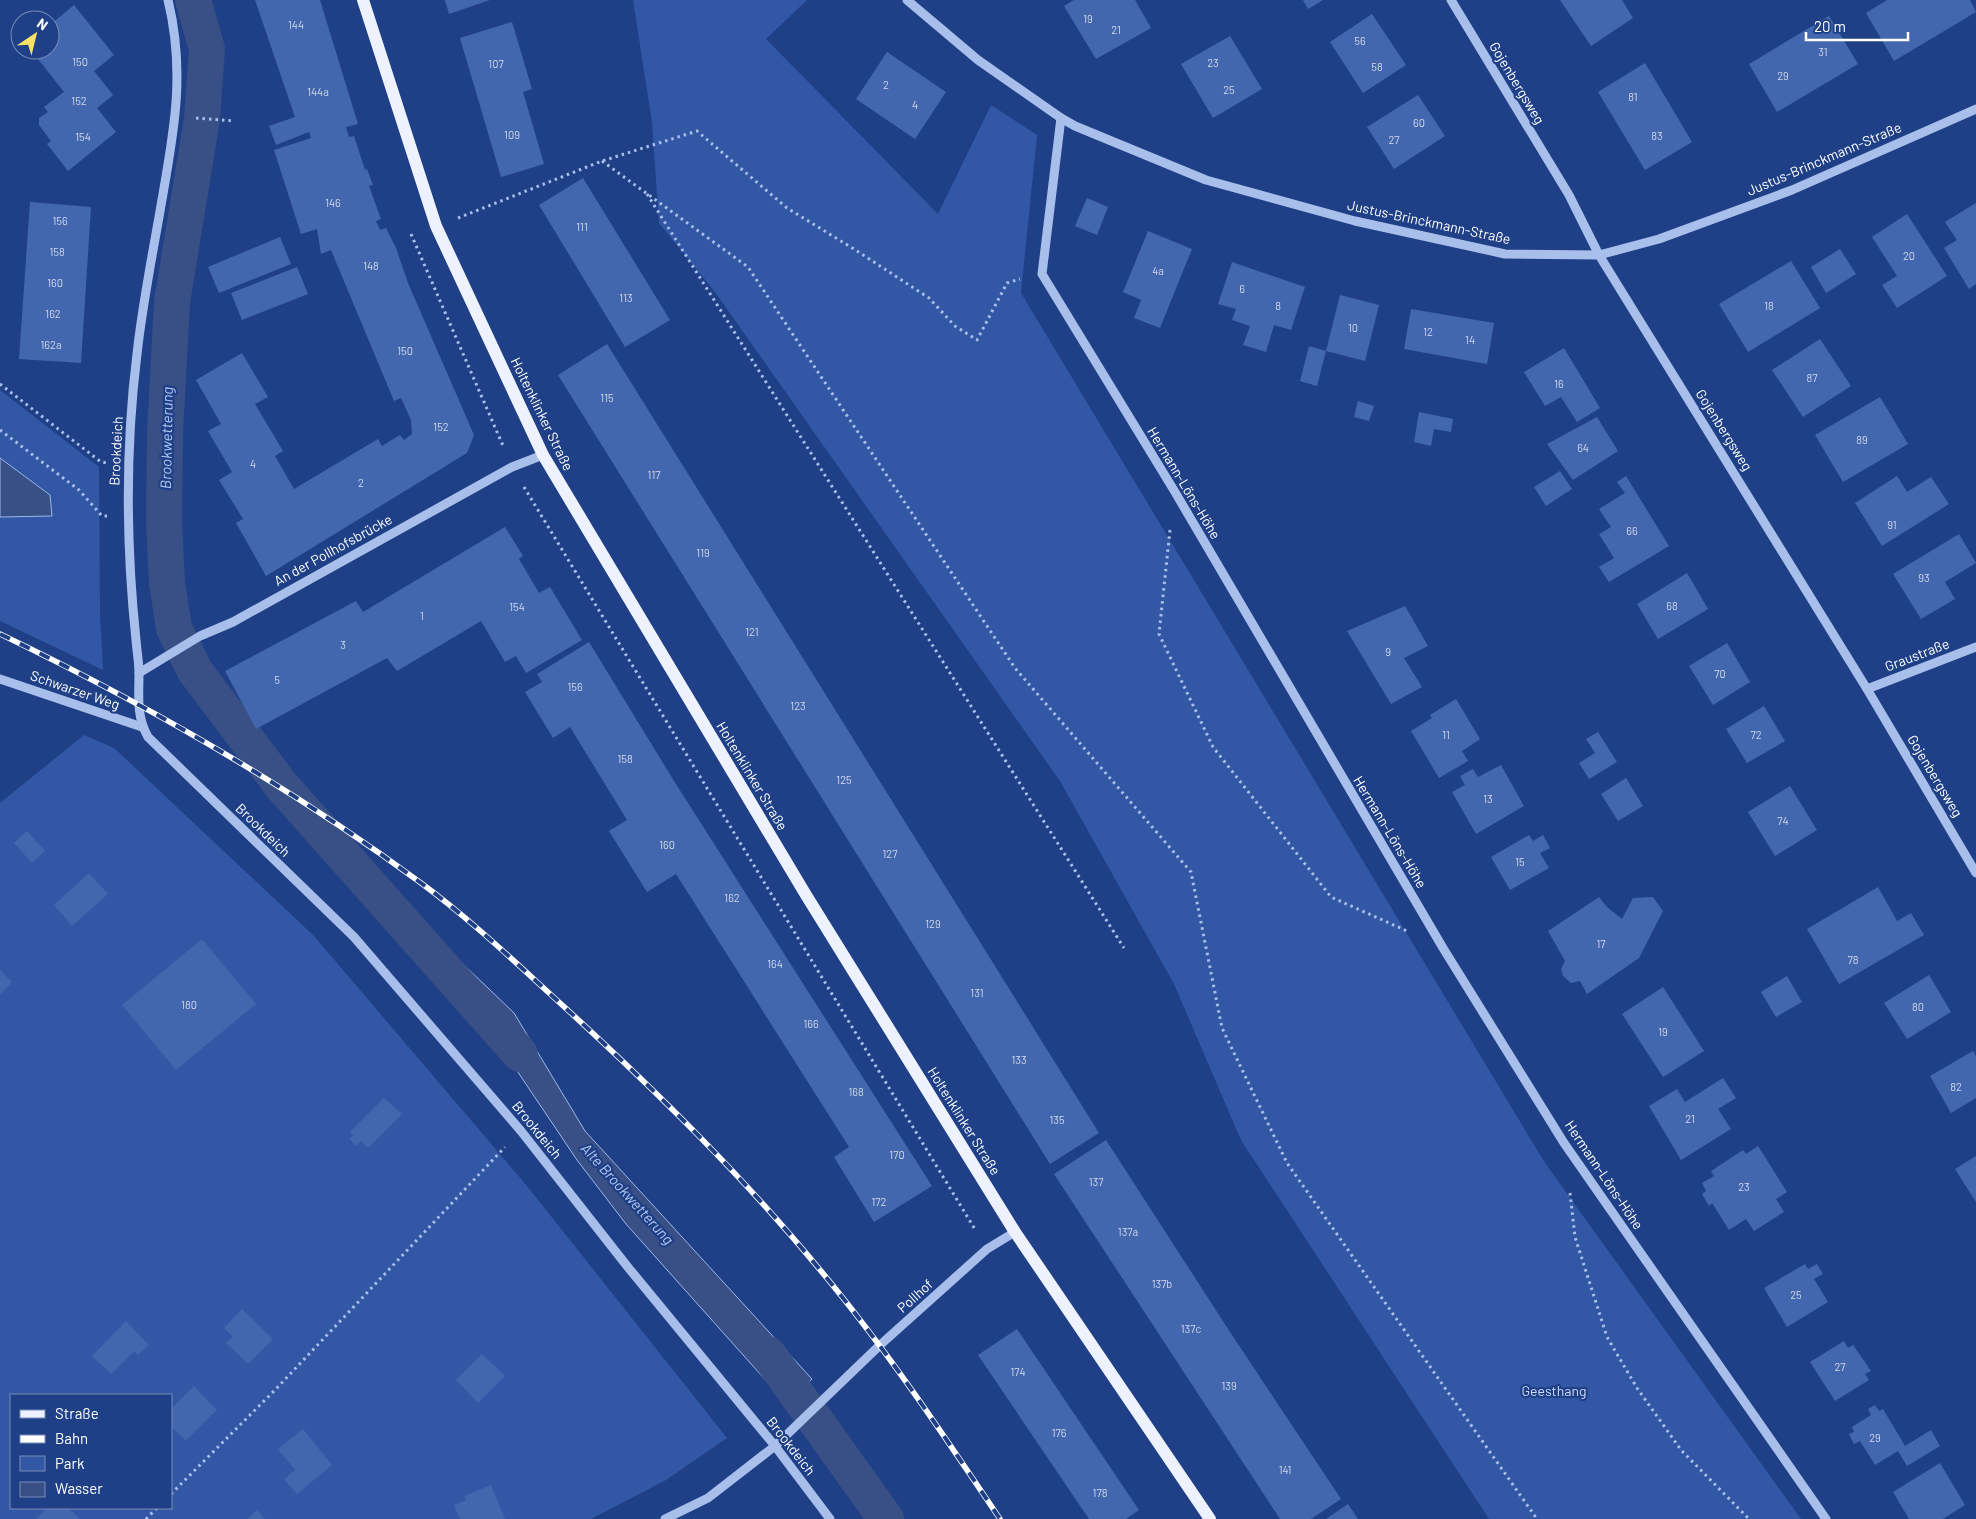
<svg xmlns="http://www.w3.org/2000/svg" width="1976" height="1519" font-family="Barlow,sans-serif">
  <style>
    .green { fill: #3258a5; fill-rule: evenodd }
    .water { fill: #385085; stroke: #9cb8ec }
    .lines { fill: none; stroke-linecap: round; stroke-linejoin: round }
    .canal { stroke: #385085; stroke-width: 36 }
    .building { fill: #4367ae }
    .path { stroke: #a9bfeb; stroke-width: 3; stroke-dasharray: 2.5 4; stroke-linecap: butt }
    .minor { stroke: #a9bfeb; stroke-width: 9 }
    .major { stroke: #edf2fe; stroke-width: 12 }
    .rail-casing { stroke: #fff; stroke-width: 5.5 }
    .rail { stroke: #1f4087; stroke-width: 4; stroke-dasharray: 11; stroke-linecap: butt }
    .labels { text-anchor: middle; stroke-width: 4.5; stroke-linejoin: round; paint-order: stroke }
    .number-label { font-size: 11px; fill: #d0d9eb }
    .street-label { font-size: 14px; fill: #fff; stroke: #1f4087 }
    .park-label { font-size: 14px; fill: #cddcf8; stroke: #1f4087 }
    .water-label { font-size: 15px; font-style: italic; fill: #b4c9f2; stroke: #1f4087 }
  </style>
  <rect width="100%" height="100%" fill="#1f4087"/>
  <!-- green -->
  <g class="green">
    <path d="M633 0H807L766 39 938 214 991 105 1037 135 1021 293 1545 1163 1801 1519H1489L1241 1140 1174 984 1060 781 715 292 659 223 652 122Z"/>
    <path d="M0 390 99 467 100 614 103 670 0 621V517L19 516 50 495 0 458Z"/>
    <path d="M84 735 114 748 314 936 527 1186 727 1438 666 1480 591 1519H0V803ZM11 1395H171V1508H11Z"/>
  </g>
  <!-- water -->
  <g class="water">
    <path d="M0 458 50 495 52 516 0 517Z"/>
    <path d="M464 965 514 1013 585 1131 812 1379 786 1403 626 1224 577 1160 497 1041Z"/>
  </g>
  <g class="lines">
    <!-- canal -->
    <g class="canal">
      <path d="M193 0 207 49 202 119 172 302 165 433 164 522 167 583 174 628 195 671 281 785 520 1054"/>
      <path d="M768 1354 886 1519"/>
    </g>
  </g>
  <!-- building -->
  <g class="building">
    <path d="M255 0H320L358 124 346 127 349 137 354 136 365 170 367 169 373 185 369 186 381 219 376 221 380 230 386 228 396 248 408 283 474 435 467 453 266 576 236 523 243 519 219 480 232 472 208 431 221 424 196 380 242 353 268 397 255 404 283 451 275 456 294 489 378 439 382 446 400 435 404 440 412 434 411 420 401 398 394 401 331 250 321 254 317 229 301 234 274 150 311 138 309 132 276 145 269 126 295 117Z"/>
    <path d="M445 0H490L449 14Z"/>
    <path d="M1074 0H1135L1151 28 1096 59 1064 6Z"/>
    <path d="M1303 0H1323L1308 9Z"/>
    <path d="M1560 0H1622L1633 18 1591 46Z"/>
    <path d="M1887 0H1970L1976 12 1894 61 1866 13Z"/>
    <path d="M74 5 114 55 94 71 113 95 97 108 116 132 68 171 47 144 51 141 39 125V118L48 112 44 107 64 92 31 50H50V25Z"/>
    <path d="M1372 14 1406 65 1363 93 1330 42Z"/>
    <path d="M1829 16 1858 64 1777 112 1749 64Z"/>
    <path d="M512 22 532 89 523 92 544 164 501 177 460 38Z"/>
    <path d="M1230 36 1262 89 1213 118 1181 64Z"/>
    <path d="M887 52 946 92 915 139 856 99Z"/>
    <path d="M1645 63 1692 142 1645 170 1598 92Z"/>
    <path d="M1418 95 1445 136 1394 169 1367 127Z"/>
    <path d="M583 178 670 320 625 347 539 205Z"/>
    <path d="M1087 198 1108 207 1097 235 1075 226Z"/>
    <path d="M30 202 91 207 81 363 19 359Z"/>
    <path d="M1976 203V284L1969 289 1944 248 1957 240 1945 222Z"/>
    <path d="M1907 214 1947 276 1897 308 1882 285 1897 276 1872 237Z"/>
    <path d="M1148 231 1192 249 1160 328 1134 318 1141 300 1123 292Z"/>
    <path d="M280 237 291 264 219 293 208 267Z"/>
    <path d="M1840 249 1856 274 1826 293 1811 267Z"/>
    <path d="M1791 261 1820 308 1748 352 1719 304Z"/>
    <path d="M1232 262 1305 287 1291 330 1274 325 1266 352 1243 345 1250 326 1232 320 1236 309 1218 304Z"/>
    <path d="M297 267 308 294 242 320 231 293Z"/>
    <path d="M1340 295 1379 305 1365 361 1326 351Z"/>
    <path d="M1411 309 1494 323 1487 364 1404 349Z"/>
    <path d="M1820 339 1851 386 1803 417 1772 370Z"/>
    <path d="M607 344 1099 1133 1050 1164 558 375Z"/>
    <path d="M1309 346 1326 351 1317 386 1300 381Z"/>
    <path d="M1564 348 1600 408 1577 422 1561 397 1545 406 1524 372Z"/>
    <path d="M1880 397 1908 444 1843 482 1815 435Z"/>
    <path d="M1358 401 1374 406 1369 421 1354 417Z"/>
    <path d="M1419 412 1453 419 1451 432 1434 429 1431 446 1414 442Z"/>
    <path d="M1597 417 1618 451 1573 480 1547 444Z"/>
    <path d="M1560 471 1572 489 1546 506 1534 487Z"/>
    <path d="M1626 476 1669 546 1609 582 1599 567 1614 558 1599 534 1611 527 1599 509 1625 493 1617 482Z"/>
    <path d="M1897 476 1907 492 1931 477 1949 504 1882 546 1855 503Z"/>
    <path d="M505 527 523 556 519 559 539 593 550 587 582 640 526 673 516 656 505 662 481 621 397 671 387 658 256 729 225 671 356 601 363 612Z"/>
    <path d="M1959 534 1976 563 1945 582 1955 599 1921 619 1893 574Z"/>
    <path d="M1687 573 1708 609 1658 639 1637 604Z"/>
    <path d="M1405 606 1428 646 1404 658 1422 687 1391 704 1347 631Z"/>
    <path d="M589 642 674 781 932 1186 874 1222 834 1157 849 1147 676 874 647 892 609 831 627 820 570 727 553 738 525 692 542 682 537 674Z"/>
    <path d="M1727 643 1750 682 1713 705 1689 666Z"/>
    <path d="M1456 699 1480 739 1462 751 1468 761 1439 778 1411 731 1432 718 1430 715Z"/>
    <path d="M1764 706 1785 741 1747 763 1726 729Z"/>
    <path d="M1598 732 1617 762 1589 779 1579 763 1595 753 1586 739Z"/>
    <path d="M1501 765 1524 806 1476 834 1452 792 1465 785 1460 776 1473 769 1478 777Z"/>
    <path d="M1626 778 1643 806 1618 821 1601 794Z"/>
    <path d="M1790 786 1817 830 1775 856 1748 812Z"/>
    <path d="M27 831 45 851 32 863 14 843Z"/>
    <path d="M1529 835 1533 841 1543 835 1550 848 1540 853 1549 868 1510 890 1491 857Z"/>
    <path d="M89 873 108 894 72 926 54 905Z"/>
    <path d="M1878 887 1897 921 1911 913 1924 935 1839 984 1807 929Z"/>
    <path d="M1599 897 1607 907 1622 919 1633 898 1653 897 1663 911 1639 958 1587 994 1580 981 1571 983 1563 976 1561 969 1565 961 1548 931Z"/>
    <path d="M202 939 256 1004 176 1070 122 1005Z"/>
    <path d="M0 970 12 982 0 995Z"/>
    <path d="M1929 975 1951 1012 1907 1039 1884 1003Z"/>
    <path d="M1787 976 1802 1002 1776 1017 1761 992Z"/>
    <path d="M1663 987 1704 1051 1663 1077 1622 1014Z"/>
    <path d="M1973 1051 1976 1056V1098L1951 1113 1930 1076Z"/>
    <path d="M1723 1078 1736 1098 1718 1109 1731 1129 1681 1160 1649 1106 1677 1089 1685 1102Z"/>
    <path d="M384 1098 402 1114 368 1148 361 1141 356 1146 350 1139 353 1135 350 1132Z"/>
    <path d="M1106 1140 1230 1332 1341 1499 1311 1519H1280L1054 1174Z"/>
    <path d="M1758 1146 1787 1192 1776 1199 1784 1212 1754 1231 1746 1219 1729 1230 1712 1203 1709 1206 1702 1194 1706 1191 1702 1183 1714 1176 1711 1171 1743 1150 1746 1154Z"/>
    <path d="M1976 1156V1202L1955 1169Z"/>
    <path d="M1805 1264 1808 1269 1817 1264 1823 1274 1814 1279 1828 1302 1787 1327 1764 1288Z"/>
    <path d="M242 1309 273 1339 248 1364 226 1343 233 1337 224 1328Z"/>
    <path d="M126 1321 149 1345 138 1355 134 1351 111 1374 92 1356Z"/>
    <path d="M1017 1329 1139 1510 1126 1519H1089L978 1355Z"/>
    <path d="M1844 1341 1848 1348 1853 1345 1871 1371 1865 1374 1869 1380 1835 1401 1810 1362Z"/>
    <path d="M482 1354 505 1376 478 1403 456 1380Z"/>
    <path d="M194 1386 217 1410 186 1441 171 1426V1409Z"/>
    <path d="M1875 1405 1879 1411 1883 1409 1905 1446 1931 1430 1940 1446 1907 1466 1898 1451 1875 1465 1860 1441 1854 1444 1849 1434 1854 1432 1852 1427 1871 1415 1868 1409Z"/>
    <path d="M303 1429 332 1465 297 1494 284 1479 295 1470 278 1449Z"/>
    <path d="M1940 1463 1965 1505 1943 1519H1909L1893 1492Z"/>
    <path d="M491 1485 505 1519H460L454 1505 466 1500 464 1496Z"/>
    <path d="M1348 1504 1358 1519H1326Z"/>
    <path d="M47 1508H68L80 1519H36Z"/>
    <path d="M257 1510 265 1519H247Z"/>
  </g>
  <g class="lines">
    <!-- path -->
    <g class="path">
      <path d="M196 118 234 121"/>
      <path d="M602 161 748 267 1015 668 1191 872 1222 1028 1287 1163 1537 1519"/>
      <path d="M647 194 1124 948"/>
      <path d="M458 218 602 161 697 131 787 208 854 249 929 298 955 326 977 340 1007 283 1020 279"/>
      <path d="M411 234 504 448"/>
      <path d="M0 384 101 462 108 463"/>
      <path d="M0 430 79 490 102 516H107"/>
      <path d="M524 487 976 1231"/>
      <path d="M1170 530 1159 634 1213 747 1331 897 1407 931"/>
      <path d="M1570 1193 1575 1237 1607 1337 1637 1388 1681 1450 1749 1519"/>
      <path d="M171 1494 274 1391 505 1147"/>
      <path d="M146 1519 157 1508"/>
    </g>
    <!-- minor -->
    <g class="minor">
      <path d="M168 0C187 78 172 140 159 217 151 262 142 308 137 354 125 450 126 545 136 640 137 652 139 663 139 674 139 696 136 716 148 737L354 937 521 1131 627 1266 775 1446 830 1519"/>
      <path d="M907 0 978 60 1061 118 1075 126 1206 180 1355 221 1505 254 1599 255 1659 239 1792 190 1976 109"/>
      <path d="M1451 0 1569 195 1599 255 1867 689 1976 873"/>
      <path d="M1061 118 1042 274 1175 492 1443 948 1564 1143 1826 1519"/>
      <path d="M139 673 200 636 233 622 512 467 543 455"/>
      <path d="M0 679 142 727"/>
      <path d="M1867 689 1976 647"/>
      <path d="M665 1519 708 1498 775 1446 879 1346 987 1249 1015 1232"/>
    </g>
    <!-- major -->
    <path class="major" d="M363 0 436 226 543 455 806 895 1015 1232 1210 1519"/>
    <defs>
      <path id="rail" d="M0 634C148 705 289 786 421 883 470 919 515 962 560 1003 652 1087 741 1174 821 1271 886 1349 943 1434 1000 1519"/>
    </defs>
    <!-- rail casing -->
    <use href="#rail" class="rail-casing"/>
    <!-- rail -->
    <use href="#rail" class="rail"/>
  </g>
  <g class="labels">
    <!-- number labels -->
    <g class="number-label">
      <text x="1088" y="23">19</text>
      <text x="296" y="29">144</text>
      <text x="1116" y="34">21</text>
      <text x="1360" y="45">56</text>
      <text x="1823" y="56">31</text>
      <text x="80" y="66">150</text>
      <text x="1213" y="67">23</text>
      <text x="496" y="68">107</text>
      <text x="1377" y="71">58</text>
      <text x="1783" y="80">29</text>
      <text x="886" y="89">2</text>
      <text x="1229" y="94">25</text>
      <text x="318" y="96">144a</text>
      <text x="1633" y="101">81</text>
      <text x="79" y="105">152</text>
      <text x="915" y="109">4</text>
      <text x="1419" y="127">60</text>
      <text x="512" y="139">109</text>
      <text x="1657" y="140">83</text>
      <text x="83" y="141">154</text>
      <text x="1394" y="144">27</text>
      <text x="333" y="207">146</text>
      <text x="60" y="225">156</text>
      <text x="582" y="231">111</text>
      <text x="57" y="256">158</text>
      <text x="1909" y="260">20</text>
      <text x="371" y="270">148</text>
      <text x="1158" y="275">4a</text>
      <text x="55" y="287">160</text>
      <text x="1242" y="293">6</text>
      <text x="626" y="302">113</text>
      <text x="1278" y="310">8</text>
      <text x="1769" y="310">18</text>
      <text x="53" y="318">162</text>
      <text x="1353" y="332">10</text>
      <text x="1428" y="336">12</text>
      <text x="1470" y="344">14</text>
      <text x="51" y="349">162a</text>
      <text x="405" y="355">150</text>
      <text x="1812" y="382">87</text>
      <text x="1559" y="388">16</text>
      <text x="607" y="402">115</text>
      <text x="441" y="431">152</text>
      <text x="1862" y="444">89</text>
      <text x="1583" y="452">64</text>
      <text x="253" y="468">4</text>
      <text x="654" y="479">117</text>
      <text x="361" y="487">2</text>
      <text x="1892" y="529">91</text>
      <text x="1632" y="535">66</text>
      <text x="703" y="557">119</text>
      <text x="1924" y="582">93</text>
      <text x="1672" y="610">68</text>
      <text x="517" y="611">154</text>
      <text x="422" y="620">1</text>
      <text x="752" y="636">121</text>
      <text x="343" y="649">3</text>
      <text x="1388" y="656">9</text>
      <text x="1720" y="678">70</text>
      <text x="277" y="684">5</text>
      <text x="575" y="691">156</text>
      <text x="798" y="710">123</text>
      <text x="1446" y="739">11</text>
      <text x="1756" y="739">72</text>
      <text x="625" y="763">158</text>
      <text x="844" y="784">125</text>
      <text x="1488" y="803">13</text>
      <text x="1783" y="825">74</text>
      <text x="667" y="849">160</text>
      <text x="890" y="858">127</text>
      <text x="1520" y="866">15</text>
      <text x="732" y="902">162</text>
      <text x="933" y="928">129</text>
      <text x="1601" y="948">17</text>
      <text x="1853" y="964">78</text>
      <text x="775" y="968">164</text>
      <text x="977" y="997">131</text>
      <text x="189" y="1009">180</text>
      <text x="1918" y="1011">80</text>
      <text x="811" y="1028">166</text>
      <text x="1663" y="1036">19</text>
      <text x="1019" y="1064">133</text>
      <text x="1956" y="1091">82</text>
      <text x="856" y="1096">168</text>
      <text x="1690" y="1123">21</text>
      <text x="1057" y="1124">135</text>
      <text x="897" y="1159">170</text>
      <text x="1096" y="1186">137</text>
      <text x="1744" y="1191">23</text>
      <text x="879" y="1206">172</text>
      <text x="1128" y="1236">137a</text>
      <text x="1162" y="1288">137b</text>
      <text x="1796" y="1299">25</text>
      <text x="1191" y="1333">137c</text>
      <text x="1840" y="1371">27</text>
      <text x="1018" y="1376">174</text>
      <text x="1229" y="1390">139</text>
      <text x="1059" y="1437">176</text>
      <text x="1875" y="1442">29</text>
      <text x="1285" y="1474">141</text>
      <text x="1100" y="1497">178</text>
    </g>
    <!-- street labels -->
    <g class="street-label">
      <text transform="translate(1517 83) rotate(59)" y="5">Gojenbergsweg</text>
      <text transform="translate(1824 159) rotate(-23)" y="5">Justus-Brinckmann-Straße</text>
      <text transform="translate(1429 222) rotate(12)" y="5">Justus-Brinckmann-Straße</text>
      <text transform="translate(542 414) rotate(64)" y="5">Holtenklinker Straße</text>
      <text transform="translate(1724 430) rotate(58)" y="5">Gojenbergsweg</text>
      <text transform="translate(116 451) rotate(-87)" y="5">Brookdeich</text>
      <text transform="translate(1184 483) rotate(59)" y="5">Hermann-Löns-Höhe</text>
      <text transform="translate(333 550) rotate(-29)" y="5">An der Pollhofsbrücke</text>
      <text transform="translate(1917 655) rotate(-21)" y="5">Graustraße</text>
      <text transform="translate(75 690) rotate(19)" y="5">Schwarzer Weg</text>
      <text transform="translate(752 776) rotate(59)" y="5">Holtenklinker Straße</text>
      <text transform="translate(1935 776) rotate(59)" y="5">Gojenbergsweg</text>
      <text transform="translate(263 830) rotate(44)" y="5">Brookdeich</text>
      <text transform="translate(1390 832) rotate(59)" y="5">Hermann-Löns-Höhe</text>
      <text transform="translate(964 1121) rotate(58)" y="5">Holtenklinker Straße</text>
      <text transform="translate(537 1130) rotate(51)" y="5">Brookdeich</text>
      <text transform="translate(1604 1175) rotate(56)" y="5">Hermann-Löns-Höhe</text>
      <text transform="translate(915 1296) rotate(-42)" y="5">Pollhof</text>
      <text transform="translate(791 1446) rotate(52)" y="5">Brookdeich</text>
    </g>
    <!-- park labels -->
    <g class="park-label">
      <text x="1554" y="1396">Geesthang</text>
    </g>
    <!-- water labels -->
    <g class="water-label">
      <text transform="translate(167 438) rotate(-89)" y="5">Brookwetterung</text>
      <text transform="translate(627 1194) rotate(48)" y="5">Alte Brookwetterung</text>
    </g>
  </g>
  <!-- legend -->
  <rect x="10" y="1394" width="162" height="115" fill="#1f4087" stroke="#798cb7"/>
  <rect x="20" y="1410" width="25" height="8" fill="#edf2fe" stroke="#798cb7"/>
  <text x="55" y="1419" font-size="15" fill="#ffffff">Straße</text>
  <rect x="20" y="1435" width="25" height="8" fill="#ffffff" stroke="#798cb7"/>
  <text x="55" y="1444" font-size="15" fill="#ffffff">Bahn</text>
  <rect x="20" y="1456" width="25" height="15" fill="#3258a5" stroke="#798cb7"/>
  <text x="55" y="1469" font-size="15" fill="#ffffff">Park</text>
  <rect x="20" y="1482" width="25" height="15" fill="#385085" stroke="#798cb7"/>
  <text x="55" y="1494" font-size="15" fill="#ffffff">Wasser</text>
  <!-- north arrow -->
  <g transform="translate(35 35) rotate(35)"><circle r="24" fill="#1f4087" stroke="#798cb7"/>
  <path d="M0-4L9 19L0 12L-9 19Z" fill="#f9e068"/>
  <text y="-8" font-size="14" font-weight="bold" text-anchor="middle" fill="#ffffff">N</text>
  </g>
  <!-- scale -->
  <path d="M1806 32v8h102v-8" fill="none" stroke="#ffffff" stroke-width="2.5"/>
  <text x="1814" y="32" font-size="15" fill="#ffffff" stroke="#1f4087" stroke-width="4" paint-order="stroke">20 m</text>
</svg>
